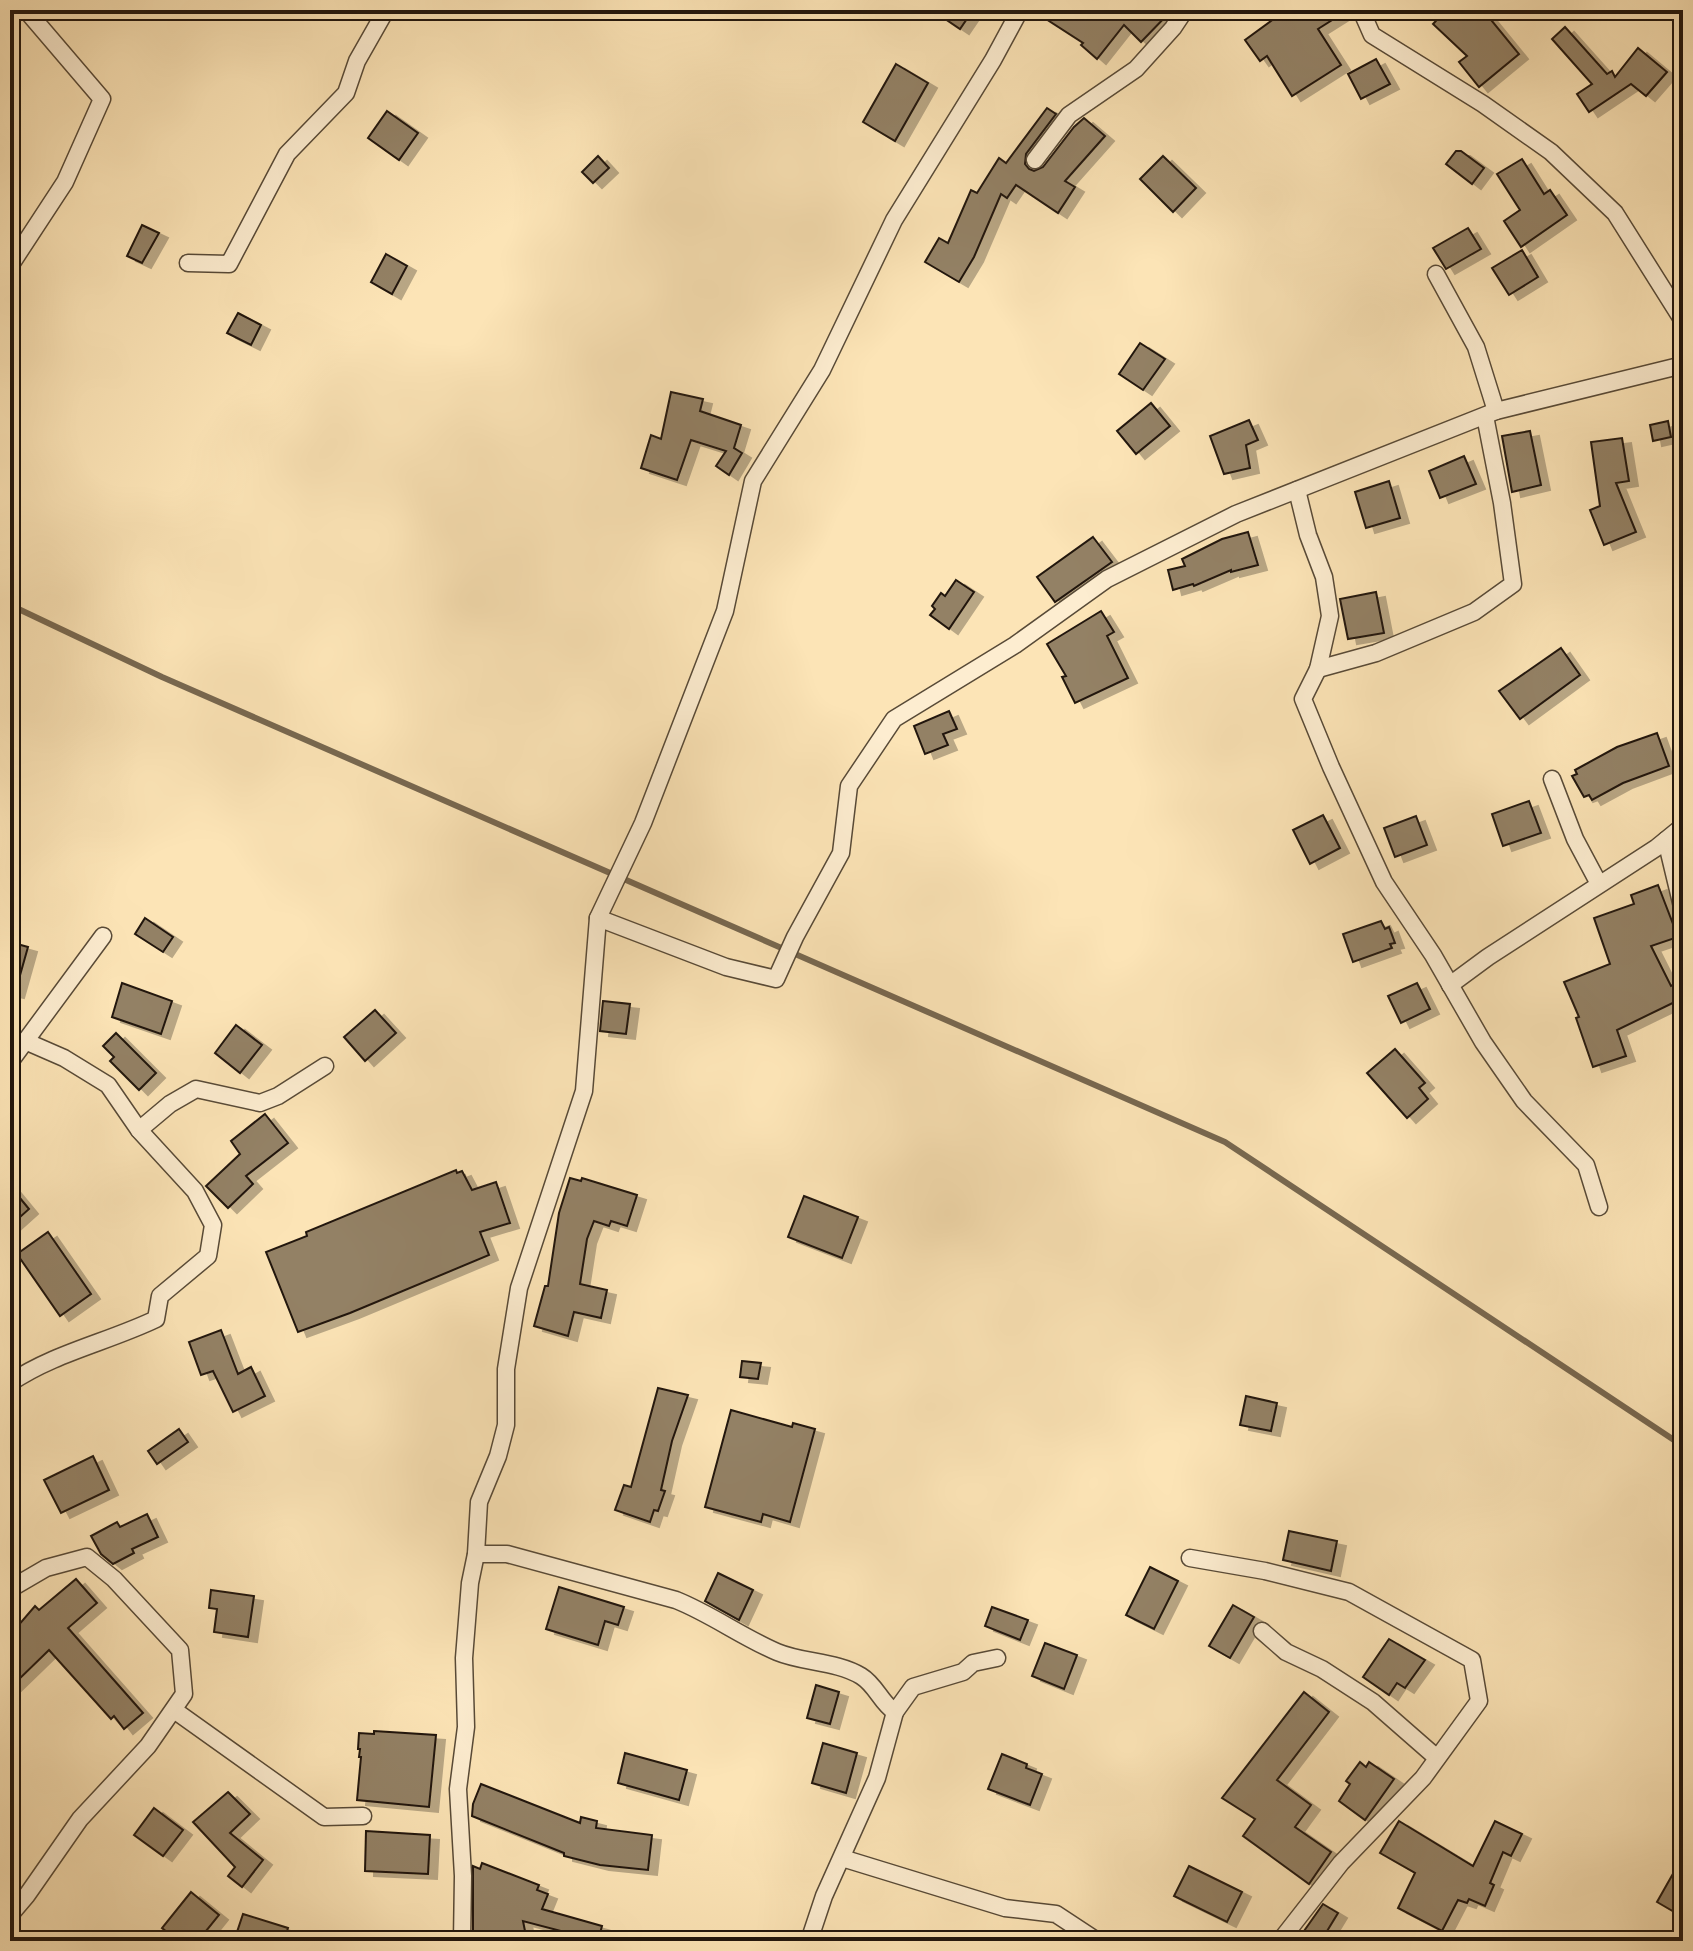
<svg xmlns="http://www.w3.org/2000/svg" width="1693" height="1951" font-family="'Libre Caslon Text',serif">
  <style>
    .lines { fill: none; stroke-linecap: round; stroke-linejoin: round }
    .stream { stroke: #786850; stroke-width: 6 }
    .building { fill: #938165; stroke: #21160d; stroke-width: 2; filter: url(#shadow) }
    .street-casing { stroke: #584a37; stroke-width: 19 }
    .street { stroke: #fdedd0; stroke-width: 16 }
  </style>
  <defs>
    <filter id="shadow"><feDropShadow dx="9" dy="5" stdDeviation="0" flood-color="#0004"/></filter>
  </defs>
  <rect width="100%" height="100%" fill="#fce4b6"/>
  <filter id="stains"><feTurbulence type="fractalNoise" baseFrequency=".0025" numOctaves="4"/><feColorMatrix values="0 0 0 0 .2 0 0 0 0 .09 0 0 0 0 .02 0 0 0 .5 -.17"/></filter>
  <radialGradient id="worn" r=".72"><stop offset=".6" stop-color="#630" stop-opacity="0"/><stop offset="1" stop-color="#630" stop-opacity=".3"/></radialGradient>
  <g class="lines">
    <!-- stream -->
    <path class="stream" d="M10 605 162 677 1225 1142 1683 1446"/>
  </g>
  <!-- building -->
  <g class="building">
    <path d="M932 10H973L960 29Z"/>
    <path d="M1032 10H1172L1141 42 1124 25 1097 59 1081 45 1083 43Z"/>
    <path d="M1286 10H1348L1318 29 1341 65 1292 96 1267 56 1260 61 1245 40Z"/>
    <path d="M1446 10H1483L1519 54 1479 87 1459 62 1467 56 1433 24Z"/>
    <path d="M1565 27 1607 74 1612 71 1615 77 1638 48 1667 72 1646 96 1631 84 1589 112 1577 94 1592 84 1552 39Z"/>
    <path d="M1376 59 1390 84 1361 99 1348 74Z"/>
    <path d="M896 64 928 83 895 141 863 122Z"/>
    <path d="M1047 108 1056 114 1026 154 1025 164 1029 169 1034 171 1043 167 1074 127 1084 118 1105 136 1065 181 1075 187 1058 213 1016 185 1007 198 1001 194 974 257 959 282 925 262 939 238 948 243 971 190 977 193 999 158 1006 163Z"/>
    <path d="M387 111 418 133 399 160 368 138Z"/>
    <path d="M1456 151H1461L1484 168 1472 184 1446 164Z"/>
    <path d="M598 156 609 168 593 183 582 172Z"/>
    <path d="M1163 156 1196 188 1173 212 1140 179Z"/>
    <path d="M1522 159 1544 194 1550 190 1567 215 1521 247 1504 221 1520 210 1497 174Z"/>
    <path d="M142 225 159 233 142 263 127 256Z"/>
    <path d="M1468 228 1481 249 1446 269 1433 248Z"/>
    <path d="M1522 250 1538 277 1509 295 1492 268Z"/>
    <path d="M386 254 407 266 392 294 371 282Z"/>
    <path d="M238 313 261 325 251 345 227 333Z"/>
    <path d="M1140 343 1165 359 1143 390 1119 374Z"/>
    <path d="M671 392 703 399 700 411 741 425 734 448 742 453 729 475 716 466 726 451 691 440 677 480 641 468 651 435 661 439Z"/>
    <path d="M1151 403 1170 426 1136 454 1117 431Z"/>
    <path d="M1249 420 1258 440 1246 445 1250 468 1224 474 1210 436Z"/>
    <path d="M1668 421 1671 437 1653 441 1650 425Z"/>
    <path d="M1530 431 1541 485 1512 492 1502 436Z"/>
    <path d="M1622 438 1629 481 1616 483 1636 532 1604 545 1590 510 1600 506 1591 442Z"/>
    <path d="M1464 456 1476 484 1440 498 1429 471Z"/>
    <path d="M1389 481 1400 518 1366 528 1355 492Z"/>
    <path d="M1248 532 1258 565 1231 572V570L1194 586 1193 584 1173 590 1168 570 1185 566 1182 559 1222 539Z"/>
    <path d="M1093 537 1112 562 1055 602 1037 577Z"/>
    <path d="M956 580 974 592 949 629 930 615 935 609 932 606 941 593 945 596Z"/>
    <path d="M1376 592 1384 633 1348 639 1340 599Z"/>
    <path d="M1101 611 1114 632 1107 636 1128 678 1075 703 1062 677 1066 676 1047 644Z"/>
    <path d="M1561 648 1580 675 1520 719 1499 691Z"/>
    <path d="M949 711 957 729 943 734 948 745 925 754 914 726Z"/>
    <path d="M1657 733 1669 766 1623 783 1592 800 1589 795 1584 797 1572 776 1577 774 1575 770 1617 747Z"/>
    <path d="M1529 801 1541 833 1503 846 1492 814Z"/>
    <path d="M1323 815 1340 848 1310 864 1293 830Z"/>
    <path d="M1416 816 1427 845 1395 857 1384 828Z"/>
    <path d="M1658 885 1678 937 1651 946 1671 986 1683 980V998L1617 1030 1626 1056 1593 1067 1576 1018 1579 1017 1564 982 1610 964 1594 918 1634 904 1631 895Z"/>
    <path d="M145 918 173 937 163 952 135 934Z"/>
    <path d="M1381 921 1385 929 1389 927 1395 943 1390 944 1392 948 1353 962 1343 934Z"/>
    <path d="M10 942 28 947 15 993 10 992Z"/>
    <path d="M122 983 172 1001 161 1034 112 1017Z"/>
    <path d="M1417 983 1430 1009 1401 1023 1388 996Z"/>
    <path d="M603 1001 630 1004 626 1034 600 1031Z"/>
    <path d="M375 1010 396 1033 365 1061 344 1037Z"/>
    <path d="M236 1025 262 1045 240 1073 215 1053Z"/>
    <path d="M116 1033 156 1073 139 1090 110 1061 114 1057 103 1046Z"/>
    <path d="M1395 1049 1425 1083 1419 1088 1428 1099 1407 1118 1367 1073Z"/>
    <path d="M265 1114 288 1143 246 1176 253 1184 228 1208 206 1186 240 1154 231 1141Z"/>
    <path d="M456 1170 457 1173 462 1171 472 1190 496 1182 510 1223 480 1232 489 1255 350 1313 298 1332 266 1252 307 1236 306 1232Z"/>
    <path d="M570 1178 581 1181 582 1178 637 1195 627 1226 611 1221 609 1226 594 1221 587 1239 580 1284 607 1290 601 1318 574 1312 568 1336 534 1326 545 1286H548L559 1213Z"/>
    <path d="M10 1186 29 1209 10 1226Z"/>
    <path d="M804 1196 858 1217 842 1258 788 1237Z"/>
    <path d="M48 1232 91 1294 60 1316 17 1254Z"/>
    <path d="M221 1330 238 1374 251 1367 265 1396 233 1412 213 1371 201 1375 189 1342Z"/>
    <path d="M742 1361 761 1363 758 1379 740 1377Z"/>
    <path d="M658 1388 688 1395 672 1441 661 1490 665 1491 658 1511 654 1510 650 1522 615 1510 624 1485 631 1487Z"/>
    <path d="M1246 1396 1277 1403 1271 1431 1240 1425Z"/>
    <path d="M731 1410 792 1427 793 1423 815 1429 790 1522 763 1514 761 1522 705 1507Z"/>
    <path d="M179 1429 188 1442 157 1464 148 1451Z"/>
    <path d="M93 1456 109 1490 61 1513 44 1480Z"/>
    <path d="M147 1514 158 1537 132 1549 134 1553 113 1564 101 1554 91 1536 117 1522 120 1527Z"/>
    <path d="M1289 1531 1337 1541 1331 1571 1283 1560Z"/>
    <path d="M1150 1567 1178 1581 1154 1629 1126 1615Z"/>
    <path d="M718 1573 753 1590 739 1620 705 1601Z"/>
    <path d="M76 1579 97 1603 68 1628 143 1713 124 1729 114 1716 111 1719 49 1650 10 1688V1635L35 1606 39 1610Z"/>
    <path d="M559 1587 624 1607 618 1625 605 1621 598 1645 546 1629Z"/>
    <path d="M211 1590 254 1596 248 1637 214 1632 217 1609 209 1608Z"/>
    <path d="M1233 1605 1254 1617 1230 1658 1209 1646Z"/>
    <path d="M992 1607 1028 1620 1020 1640 985 1626Z"/>
    <path d="M1389 1639 1425 1660 1405 1688 1397 1683 1389 1695 1363 1677Z"/>
    <path d="M1045 1643 1077 1655 1064 1689 1032 1676Z"/>
    <path d="M816 1685 839 1692 830 1724 807 1718Z"/>
    <path d="M1304 1692 1329 1712 1277 1780 1311 1805 1295 1827 1331 1852 1309 1884 1243 1836 1255 1819 1222 1798Z"/>
    <path d="M374 1731 436 1735 429 1807 357 1800 361 1757H359L360 1749H358L359 1733 374 1734Z"/>
    <path d="M823 1743 857 1753 846 1793 812 1783Z"/>
    <path d="M625 1753 687 1770 679 1800 618 1783Z"/>
    <path d="M1002 1754 1027 1764 1026 1768 1042 1774 1030 1805 988 1789Z"/>
    <path d="M1360 1762 1366 1767 1369 1762 1394 1779 1365 1820 1339 1801 1350 1784 1346 1781Z"/>
    <path d="M481 1784 580 1823 581 1817 597 1821 596 1828 652 1835 648 1870 600 1865 564 1856V1853L472 1816 473 1804Z"/>
    <path d="M228 1792 250 1814 230 1833 263 1860 242 1887 228 1876 235 1867 193 1822Z"/>
    <path d="M154 1808 183 1830 163 1856 134 1835Z"/>
    <path d="M1399 1821 1473 1866 1495 1821 1522 1834 1511 1856 1503 1852 1490 1883 1494 1885 1485 1906 1469 1899 1467 1903 1458 1900 1442 1931 1398 1908 1415 1873 1380 1853Z"/>
    <path d="M366 1831 430 1835 428 1874 365 1871Z"/>
    <path d="M1683 1856V1917L1657 1902Z"/>
    <path d="M482 1863 539 1885 537 1890 548 1894 542 1909 602 1926 598 1941H579L580 1936 523 1921 527 1941H473V1866L480 1869Z"/>
    <path d="M1189 1866 1242 1892 1227 1922 1174 1896Z"/>
    <path d="M191 1892 219 1915 198 1941H178L162 1928Z"/>
    <path d="M1323 1904 1338 1913 1321 1941H1297Z"/>
    <path d="M243 1914 288 1928 284 1941H234Z"/>
  </g>
  <g class="lines">
    <defs>
      <g id="street">
        <path d="M1361 10 1372 35 1483 104 1551 152 1615 213 1683 321"/>
        <path d="M1035 160 1069 115 1136 69 1173 28 1185 10"/>
        <path d="M188 263 229 264 287 154 346 93 357 61 386 10"/>
        <path d="M10 266 65 182 102 99 26 10"/>
        <path d="M1436 274 1476 347 1496 411"/>
        <path d="M1297 490 1308 535 1324 577 1330 616 1318 669 1303 699 1331 767 1384 882 1433 955 1483 1042 1524 1101 1586 1165 1599 1207"/>
        <path d="M1318 669 1376 653 1474 612 1513 584 1502 503 1485 416"/>
        <path d="M1552 779 1575 839 1599 884"/>
        <path d="M1666 840 1683 911"/>
        <path d="M598 918 726 967 776 979 795 937 841 853 849 786 894 719 1015 645 1107 579 1236 514 1496 411 1683 365"/>
        <path d="M1450 985 1488 957 1656 848 1683 826"/>
        <path d="M10 1062 103 936"/>
        <path d="M139 1130 170 1104 196 1089 260 1103 278 1096 325 1066"/>
        <path d="M10 1383C54 1353 108 1342 156 1319L160 1296 208 1256 213 1225 195 1191 139 1130 108 1085 64 1058 25 1041"/>
        <path d="M476 1554H507L676 1600C711 1614 742 1637 777 1652 803 1663 836 1661 861 1676 876 1685 881 1703 895 1712L913 1687 963 1672 973 1663 997 1658"/>
        <path d="M1190 1558 1265 1571 1349 1592 1472 1660 1479 1701 1423 1778 1341 1863 1280 1941"/>
        <path d="M10 1589 46 1568 87 1557 114 1579 180 1650 184 1694 148 1746 80 1819 27 1895 10 1915"/>
        <path d="M1262 1631 1286 1652 1322 1669 1373 1702 1437 1758"/>
        <path d="M174 1710 324 1817 363 1816"/>
        <path d="M842 1858 1005 1908 1056 1914 1097 1941"/>
        <path d="M462 1941 463 1876 458 1789 466 1727 464 1658 470 1583 476 1554 479 1502 498 1456 506 1425V1369L519 1288 584 1091 598 918 643 823 725 611 753 481 822 370 894 220 993 60 1020 10"/>
        <path d="M809 1941 824 1896 877 1778 895 1712"/>
      </g>
    </defs>
    <!-- street casing -->
    <use href="#street" class="street-casing"/>
    <!-- street -->
    <use href="#street" class="street"/>
  </g>
  <!-- margin -->
  <rect width="1693" height="1951" fill="none" stroke="#fce4b6" stroke-width="40"/>
  <rect x="12" y="12" width="1669" height="1927" fill="none" stroke="#21160d" stroke-width="4"/>
  <rect x="20" y="20" width="1653" height="1911" fill="none" stroke="#21160d" stroke-width="2"/>
  <rect width="100%" height="100%" filter="url(#stains)"/>
  <rect width="100%" height="100%" fill="url(#worn)"/>
</svg>
